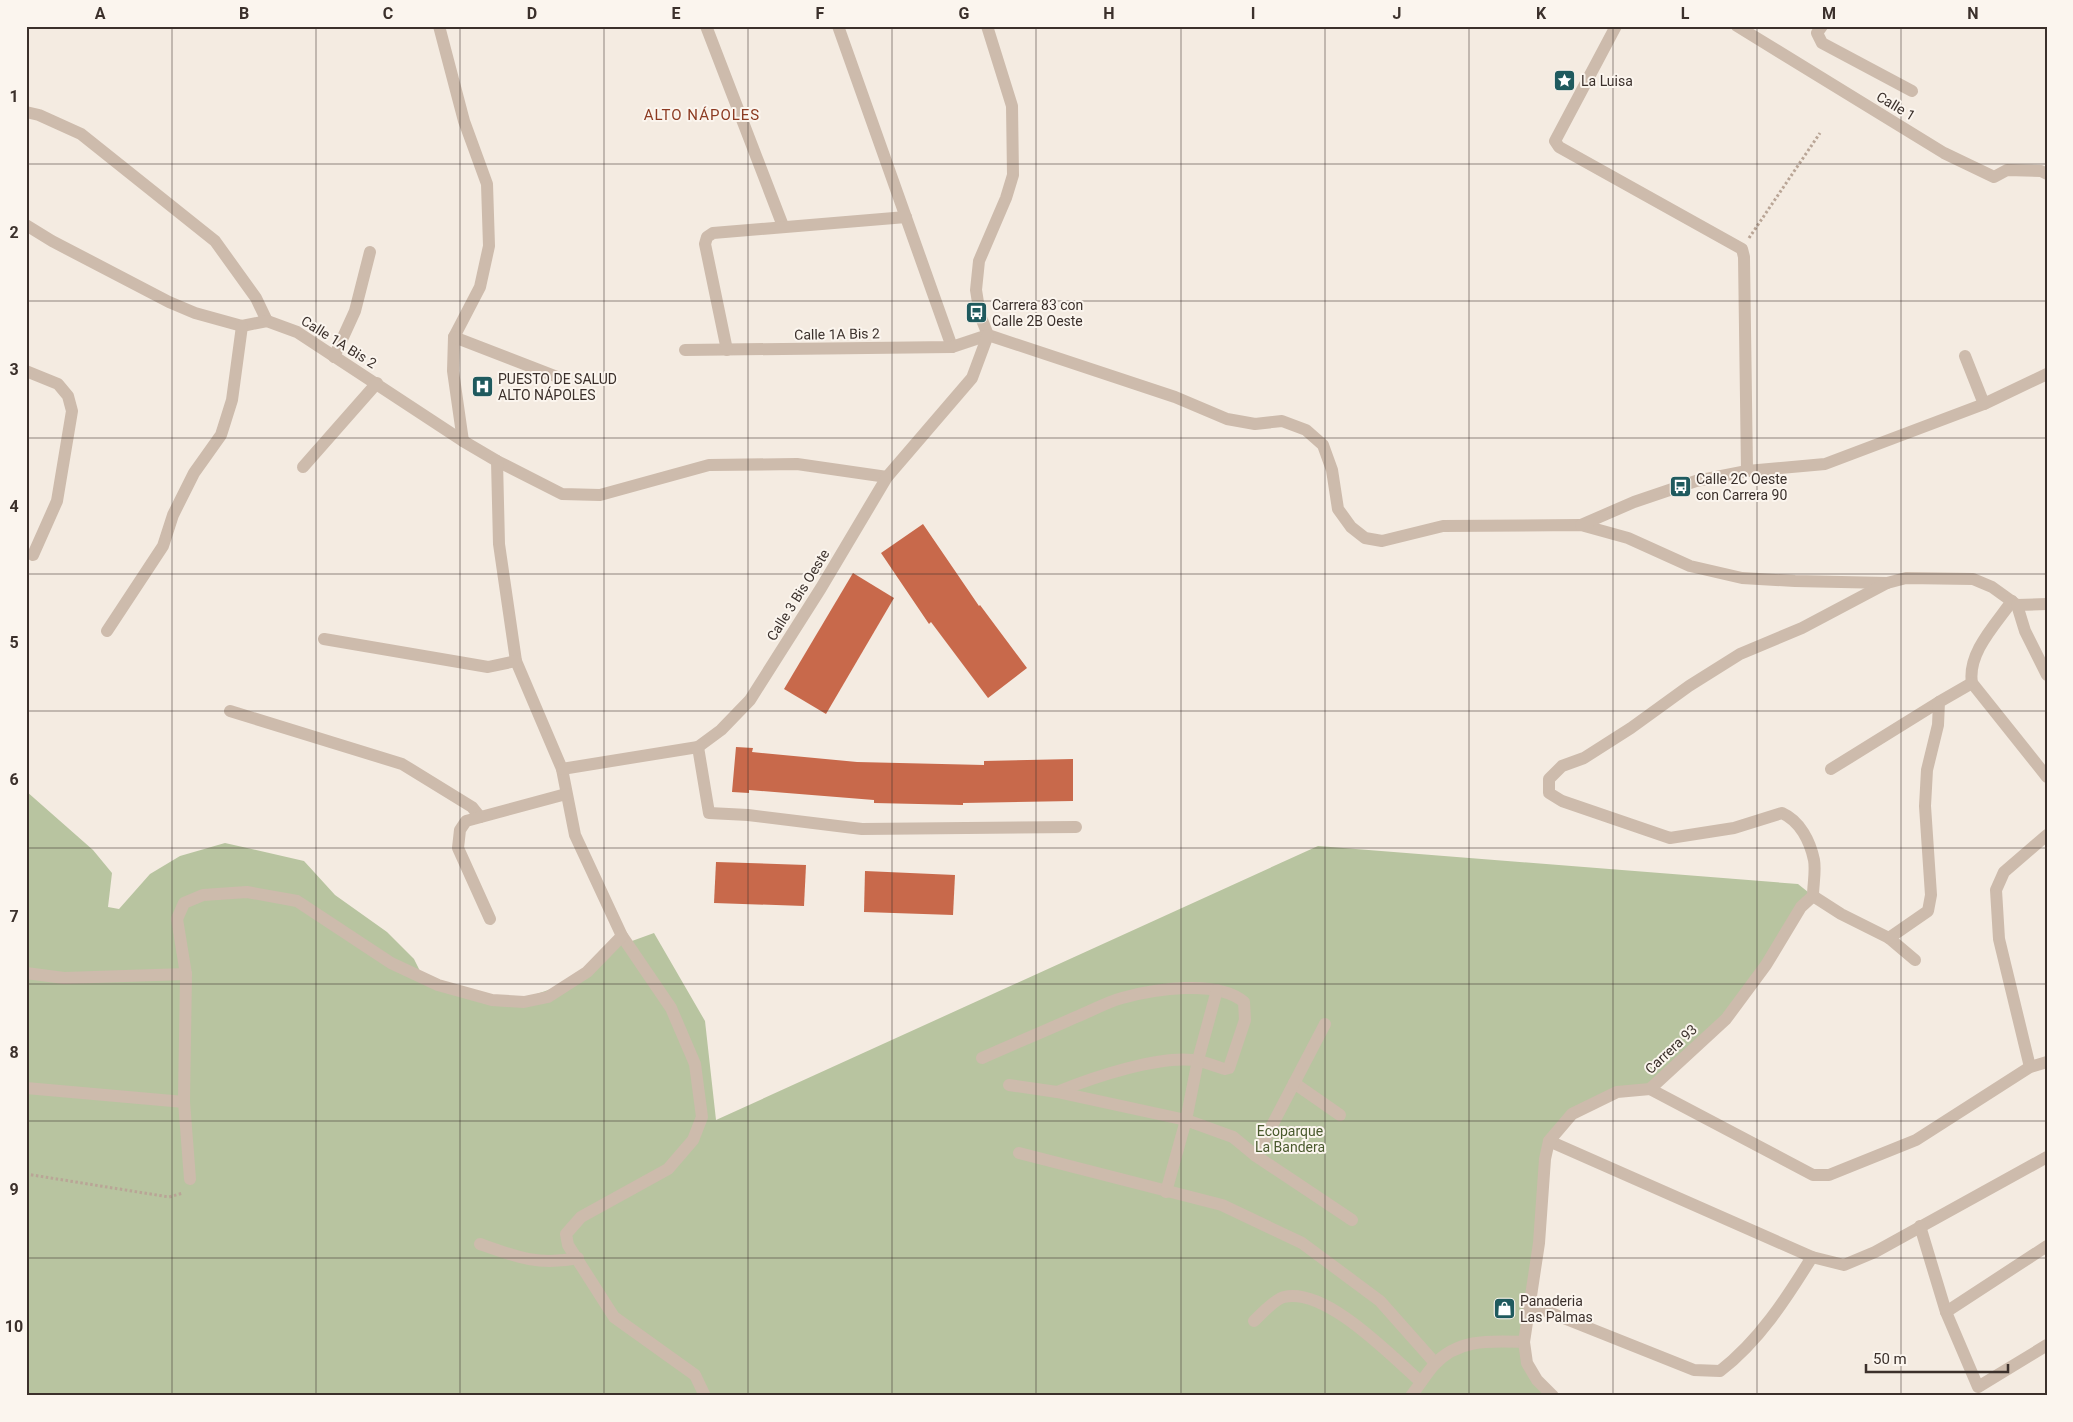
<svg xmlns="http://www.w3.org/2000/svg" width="2073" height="1422" font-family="Roboto,sans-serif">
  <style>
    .green { fill: #b8c4a0 }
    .building { fill: #c8694b }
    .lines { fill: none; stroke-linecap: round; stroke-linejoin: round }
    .path { stroke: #b9a596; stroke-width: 3; stroke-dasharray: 2.5 2.5; stroke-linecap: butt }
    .minor { stroke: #cdbbac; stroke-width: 12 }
    .grid { fill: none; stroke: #3b302b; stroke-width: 1; stroke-opacity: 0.55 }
    .labels { text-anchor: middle; stroke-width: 4; stroke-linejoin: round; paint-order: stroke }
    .poi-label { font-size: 14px; fill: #3b302b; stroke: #fbf5ee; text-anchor: start }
    .street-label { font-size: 14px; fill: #3b302b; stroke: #fbf5ee }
    .park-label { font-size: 14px; fill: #4a5a2e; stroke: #fbf5ee }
    .neighbourhood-label { font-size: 15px; letter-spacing: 1px; fill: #8c3b22; stroke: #fbf5ee }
    .neatline { fill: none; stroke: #3b302b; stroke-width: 2 }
    .grid-label { font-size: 16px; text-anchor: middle; font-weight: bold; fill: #3b302b }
  </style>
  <rect width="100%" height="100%" fill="#f4ebe1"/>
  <!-- green -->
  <path class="green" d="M26 791 93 850 112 873 108 907 119 909 150 874 180 856 225 843 304 861 335 895 387 932 414 959 420 971 485 1000 528 997 580 979 610 949 654 933 705 1021 716 1120 1318 846 1798 884 1813 896 1726 1019 1650 1089 1617 1092 1572 1114 1549 1141 1527 1363 1553 1396H26Z"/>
  <!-- building -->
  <g class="building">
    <path d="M923 524 979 606 980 605 1027 668 988 698 931 622 929 624 881 553Z"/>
    <path d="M853 573 894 598 826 714 784 689Z"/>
    <path d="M736 747 753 748 752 752 857 762 984 765V761L1073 759V801L963 803V805L874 803V800L749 790V793L732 792Z"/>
    <path d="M716 862 806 865 804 906 714 903Z"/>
    <path d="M865 871 955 875 953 915 864 912Z"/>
  </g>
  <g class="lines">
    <!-- path -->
    <g class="path">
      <path d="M1749 238 1820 133"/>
      <path d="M26 1174 169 1197 183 1193"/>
    </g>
    <!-- minor -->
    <g class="minor">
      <path d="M439 26 464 121 487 184 489 246 480 287 454 337 453 371 463 441"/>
      <path d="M706 26 783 226"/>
      <path d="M838 26 952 347"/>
      <path d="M987 26 1012 106 1013 175 1006 198 979 261 976 290 980 315 988 335 1175 397 1227 419 1255 424 1282 421 1306 430 1323 445 1332 470 1338 509 1351 527 1365 538 1382 541 1443 526 1581 525 1628 538 1690 566 1742 578 1795 581 1887 583 1906 578 1973 579 1992 587 2017 605 2025 631 2047 675"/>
      <path d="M1616 26 1555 141 1559 147 1742 249 1744 257 1747 471"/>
      <path d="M1737 26 1944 153 1994 177 2007 170 2041 171 2047 174"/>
      <path d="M1822 26 1817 33 1822 43 1912 91"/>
      <path d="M26 112 39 115 81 134 215 241 256 298 267 321"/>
      <path d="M26 225 52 241 169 302 195 313 242 326 267 321 297 332 463 441 497 461 562 494 600 495 709 465 797 464 887 477"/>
      <path d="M454 337 560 378"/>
      <path d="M685 350 952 347 988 335"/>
      <path d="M727 350 705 244 707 237 713 233 906 217"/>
      <path d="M1965 356 1984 404"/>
      <path d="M334 357 355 311 370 252"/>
      <path d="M26 371 58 384 68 396 72 411 57 501 33 555"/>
      <path d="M497 461 499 544 516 661 562 769 575 835 622 936 671 1008 695 1064 702 1117 693 1140 668 1169 581 1217 566 1234 568 1245 614 1317 695 1375 705 1396"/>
      <path d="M303 467 377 383"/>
      <path d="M1581 525 1634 502 1696 481 1747 471 1825 464 1984 404 2047 374"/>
      <path d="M2012 601C1996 624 1967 653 1972 683L2047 777"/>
      <path d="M2017 605 2047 604"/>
      <path d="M107 631 163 546 173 515 194 473 221 435 232 400 242 326"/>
      <path d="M324 639 488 667 516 661"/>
      <path d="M230 711 402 764 472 807 480 817"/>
      <path d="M698 747 709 813 748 815 862 829 1076 827"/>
      <path d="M562 769 698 747 721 730 750 700 821 588 887 477 972 378 988 335"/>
      <path d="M1831 769 1939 702"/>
      <path d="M1813 896 1841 914 1889 938 1915 960"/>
      <path d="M490 919 458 848 460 830 466 821 566 794"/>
      <path d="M1889 938 1928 911 1931 895 1925 806 1927 770 1938 725 1939 702 1972 683"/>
      <path d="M26 973 64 978 186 974"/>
      <path d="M982 1058C1013 1044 1045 1031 1076 1017 1091 1011 1107 1002 1122 998 1154 989 1218 979 1244 1002L1245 1020 1229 1068 1225 1069C1217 1067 1208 1063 1199 1061 1164 1053 1091 1078 1057 1092"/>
      <path d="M2030 1067 1999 939 1996 890 2004 872 2047 835"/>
      <path d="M1294 1083 1340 1115"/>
      <path d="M1009 1085 1057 1092 1186 1120 1233 1137 1256 1156 1352 1220"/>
      <path d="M26 1088 184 1102"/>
      <path d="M1650 1089 1813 1175H1829L1916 1140 2030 1067 2047 1062"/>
      <path d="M1549 1141 1812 1257 1844 1265 1875 1252 2047 1157"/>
      <path d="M1019 1153 1222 1205 1302 1243 1380 1301 1435 1363"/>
      <path d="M1256 1156 1325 1024"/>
      <path d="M190 1179 184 1102 186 974 177 919 184 903 203 895 247 892 297 901 391 963 438 985 492 1000 524 1002 548 997 587 972 622 936"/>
      <path d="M1166 1192 1186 1120 1198 1060 1217 990"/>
      <path d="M1920 1226 1946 1312 1978 1387 2047 1345"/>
      <path d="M480 1244C516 1257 539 1266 578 1258"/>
      <path d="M1531 1305 1694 1370 1720 1371C1759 1341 1786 1299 1812 1257"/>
      <path d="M1946 1312 2047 1246"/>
      <path d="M1254 1321C1260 1315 1275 1299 1284 1297 1326 1287 1391 1356 1421 1382"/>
      <path d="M1411 1396C1419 1386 1426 1374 1434 1365 1458 1338 1492 1341 1524 1342"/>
      <path d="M1553 1396 1537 1380 1527 1363 1524 1342 1539 1243 1545 1159 1549 1141 1572 1114 1617 1092 1650 1089 1726 1019 1766 965 1801 907 1813 896C1813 885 1816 871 1814 860 1810 841 1800 821 1782 813L1734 828 1670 838 1562 801 1549 793V779L1562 766 1584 758 1631 728 1689 686 1740 654 1802 628 1887 583"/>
    </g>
  </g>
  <!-- grid -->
  <path class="grid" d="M172 26V1396M316 26V1396M460 26V1396M604 26V1396M748 26V1396M892 26V1396M1036 26V1396M1181 26V1396M1325 26V1396M1469 26V1396M1613 26V1396M1757 26V1396M1901 26V1396M26 164H2047M26 301H2047M26 438H2047M26 574H2047M26 711H2047M26 848H2047M26 984H2047M26 1121H2047M26 1258H2047"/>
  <!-- icons -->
  <defs>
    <symbol id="sight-square" viewBox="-11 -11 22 22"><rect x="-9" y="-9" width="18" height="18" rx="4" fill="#1f5a5e" stroke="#fbf5ee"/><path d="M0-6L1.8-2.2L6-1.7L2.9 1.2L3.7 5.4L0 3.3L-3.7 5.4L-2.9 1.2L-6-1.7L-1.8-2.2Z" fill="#fff"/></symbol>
    <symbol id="bus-square" viewBox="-11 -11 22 22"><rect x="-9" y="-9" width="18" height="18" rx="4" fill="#1f5a5e" stroke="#fbf5ee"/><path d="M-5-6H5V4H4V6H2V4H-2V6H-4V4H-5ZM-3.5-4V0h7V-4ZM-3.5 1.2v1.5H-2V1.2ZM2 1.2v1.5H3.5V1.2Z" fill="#fff"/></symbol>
    <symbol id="hospital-square" viewBox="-11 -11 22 22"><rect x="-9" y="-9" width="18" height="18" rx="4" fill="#1f5a5e" stroke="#fbf5ee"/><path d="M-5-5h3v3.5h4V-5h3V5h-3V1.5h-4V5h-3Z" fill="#fff"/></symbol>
    <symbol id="shop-square" viewBox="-11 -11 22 22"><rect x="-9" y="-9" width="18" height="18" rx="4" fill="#1f5a5e" stroke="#fbf5ee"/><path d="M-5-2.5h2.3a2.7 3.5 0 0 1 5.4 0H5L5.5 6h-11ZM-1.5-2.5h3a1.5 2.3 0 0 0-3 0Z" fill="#fff"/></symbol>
  </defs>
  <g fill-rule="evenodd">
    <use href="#sight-square" x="1552" y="68" width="25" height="25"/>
    <use href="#bus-square" x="964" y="300" width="25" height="25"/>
    <use href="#hospital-square" x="470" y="374" width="25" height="25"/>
    <use href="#bus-square" x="1668" y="474" width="25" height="25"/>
    <use href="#shop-square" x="1492" y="1296" width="25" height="25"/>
  </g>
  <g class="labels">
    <!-- poi labels -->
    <g class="poi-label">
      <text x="1581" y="86">La Luisa</text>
      <text x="992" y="310">Carrera 83 con<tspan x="992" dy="16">Calle 2B Oeste</tspan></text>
      <text x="498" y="384">PUESTO DE SALUD<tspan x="498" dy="16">ALTO NÁPOLES</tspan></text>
      <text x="1696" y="484">Calle 2C Oeste<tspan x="1696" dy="16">con Carrera 90</tspan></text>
      <text x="1520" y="1306">Panaderia<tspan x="1520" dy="16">Las Palmas</tspan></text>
    </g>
    <!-- street labels -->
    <g class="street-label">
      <text transform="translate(1896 106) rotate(31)" y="5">Calle 1</text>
      <text transform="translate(837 334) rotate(-1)" y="5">Calle 1A Bis 2</text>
      <text transform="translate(339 342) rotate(32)" y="5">Calle 1A Bis 2</text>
      <text transform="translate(798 595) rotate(-58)" y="5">Calle 3 Bis Oeste</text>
      <text transform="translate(1671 1049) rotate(-43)" y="5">Carrera 93</text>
    </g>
    <!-- park labels -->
    <g class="park-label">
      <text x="1290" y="1136">Ecoparque<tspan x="1290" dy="16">La Bandera</tspan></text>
    </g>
    <!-- neighbourhood labels -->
    <g class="neighbourhood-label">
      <text x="702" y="120">ALTO NÁPOLES</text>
    </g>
  </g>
  <!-- border -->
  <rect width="2073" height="1422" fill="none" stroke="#fbf5ee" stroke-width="55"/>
  <!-- scale -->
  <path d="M1866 1364v8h142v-8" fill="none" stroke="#3b302b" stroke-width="2.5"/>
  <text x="1873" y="1364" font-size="15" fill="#3b302b" stroke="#fbf5ee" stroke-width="4" paint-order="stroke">50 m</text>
  <rect x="28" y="28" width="2018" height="1366" class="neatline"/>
  <g class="grid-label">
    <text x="100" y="19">A</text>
    <text x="244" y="19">B</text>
    <text x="388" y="19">C</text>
    <text x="532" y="19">D</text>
    <text x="676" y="19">E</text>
    <text x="820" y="19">F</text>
    <text x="964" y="19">G</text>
    <text x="1109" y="19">H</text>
    <text x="1253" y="19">I</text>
    <text x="1397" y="19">J</text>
    <text x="1541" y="19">K</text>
    <text x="1685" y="19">L</text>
    <text x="1829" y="19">M</text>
    <text x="1973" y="19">N</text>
    <text x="14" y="102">1</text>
    <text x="14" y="238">2</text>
    <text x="14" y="375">3</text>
    <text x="14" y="512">4</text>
    <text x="14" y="648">5</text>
    <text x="14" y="785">6</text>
    <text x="14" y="922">7</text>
    <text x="14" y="1058">8</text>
    <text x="14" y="1195">9</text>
    <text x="14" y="1332">10</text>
  </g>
</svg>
